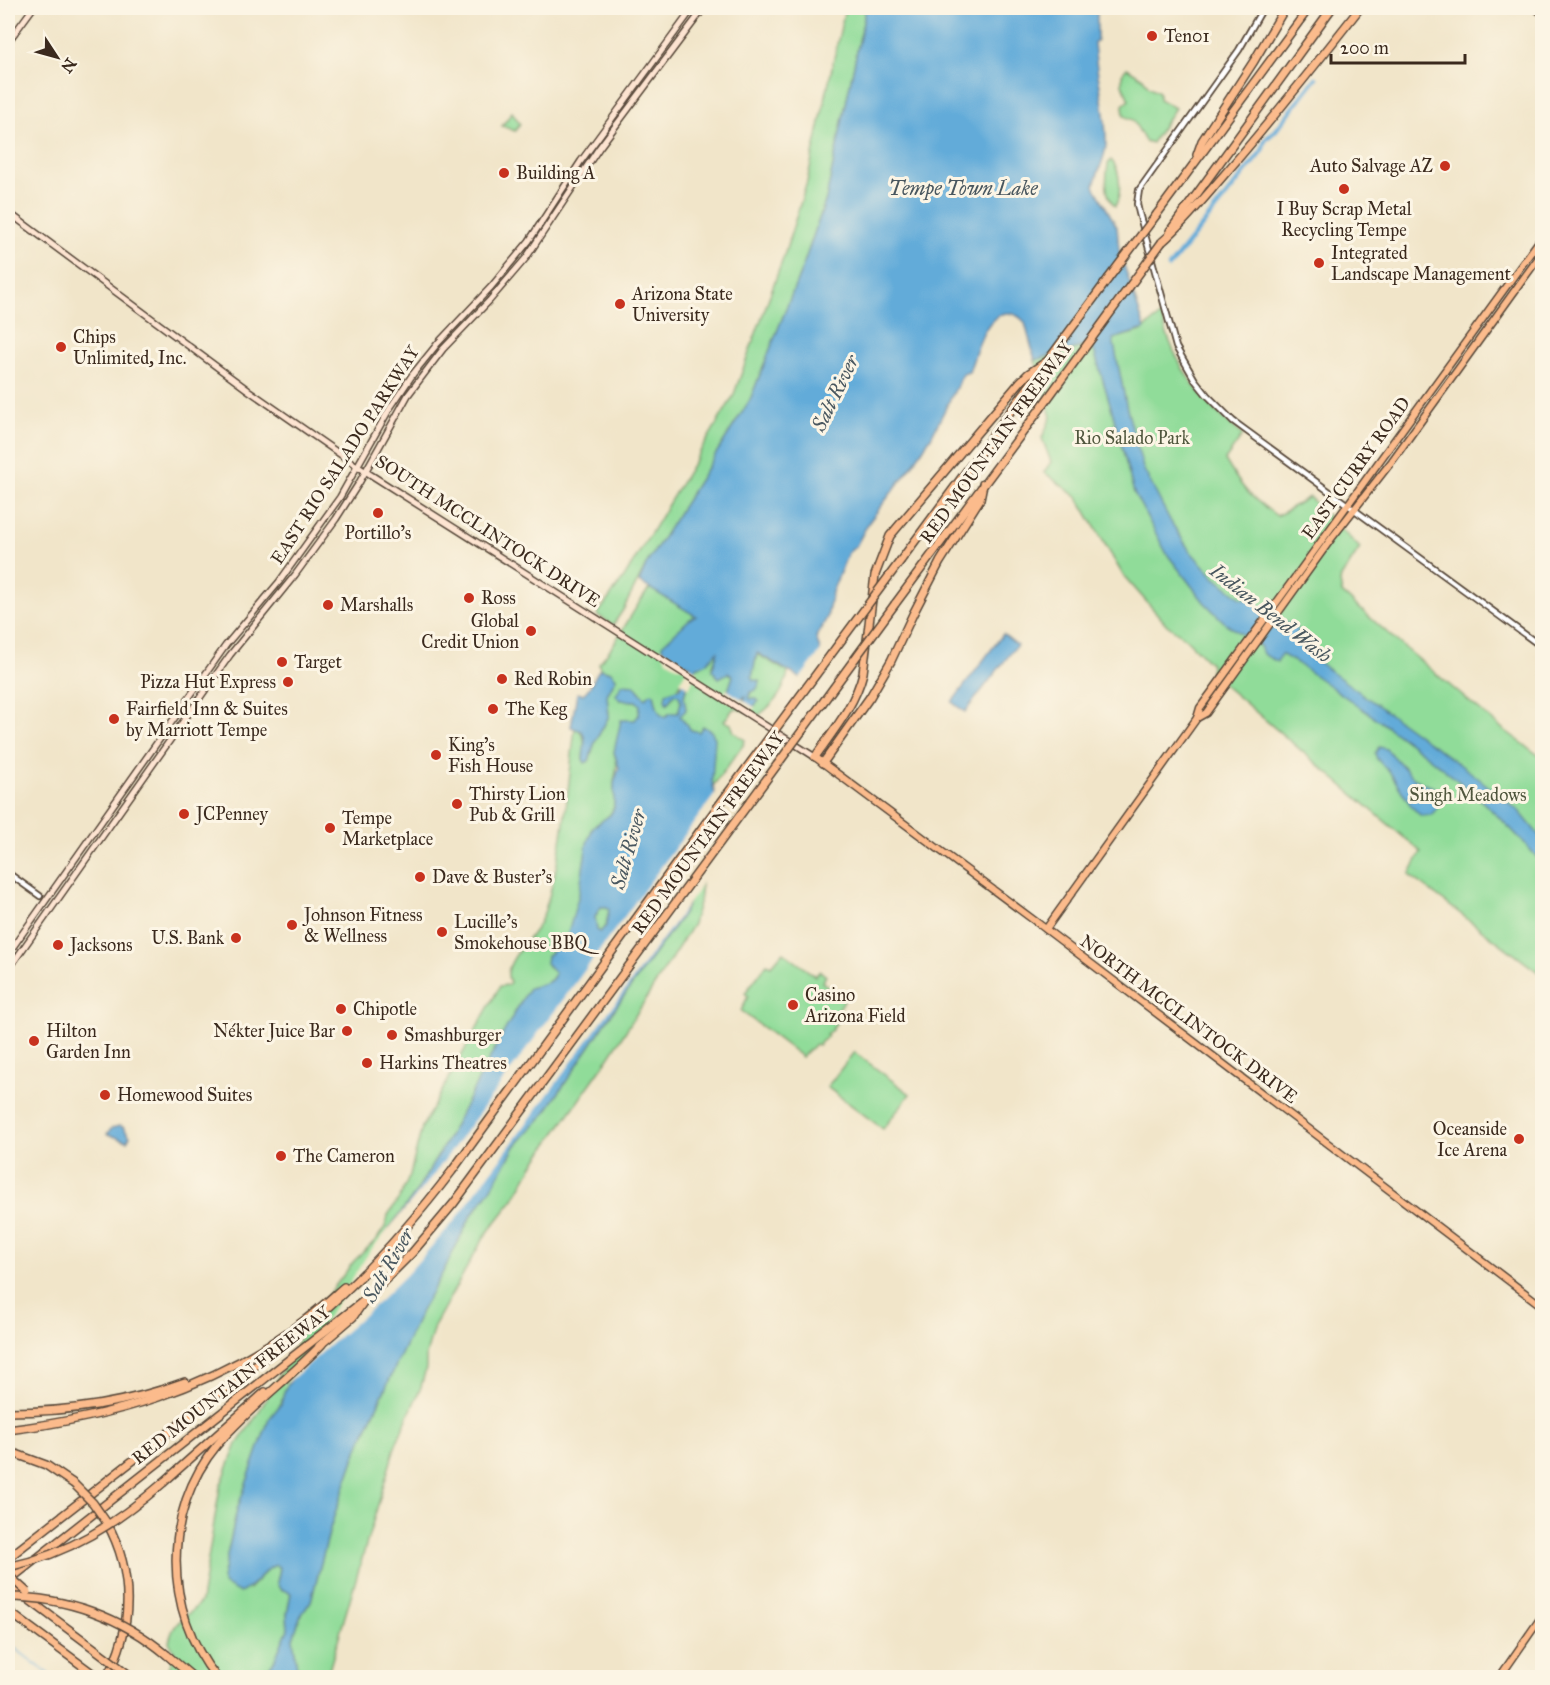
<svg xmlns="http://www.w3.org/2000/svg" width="1550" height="1685" font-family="'IM FELL Great Primer',serif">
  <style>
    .green { fill: #90dc99; stroke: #66835c; stroke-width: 1.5 }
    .water { fill: #62abd9; stroke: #4e6a7c; stroke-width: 1.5; fill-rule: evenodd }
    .pier { fill: #f1e5c9 }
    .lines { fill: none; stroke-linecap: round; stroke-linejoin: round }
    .stream { stroke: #62abd9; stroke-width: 1.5 }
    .canal { stroke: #62abd9; stroke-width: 4.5 }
    .tertiary-casing { stroke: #564638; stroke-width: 8 }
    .secondary-casing { stroke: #564638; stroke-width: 8 }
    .primary-casing { stroke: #564638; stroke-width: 9 }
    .motorway-casing { stroke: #564638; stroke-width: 10 }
    .tertiary { stroke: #fff; stroke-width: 4.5 }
    .secondary { stroke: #fde4d1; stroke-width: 5 }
    .primary { stroke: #fbbb8c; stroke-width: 6 }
    .motorway { stroke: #fbbb8c; stroke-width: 7 }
    .motorway-bridge-casing { stroke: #564638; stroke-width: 10; stroke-linecap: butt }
    .motorway-bridge { stroke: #fbbb8c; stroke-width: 7 }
    .poi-dot { fill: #c8321e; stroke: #fcf5e5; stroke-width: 2 }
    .labels { text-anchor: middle; stroke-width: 6; stroke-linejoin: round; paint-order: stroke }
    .poi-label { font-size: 18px; fill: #3b2a1e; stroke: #fcf5e5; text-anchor: start }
    .park-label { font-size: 18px; fill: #50563d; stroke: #fcf5e5 }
    .street-label { font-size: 18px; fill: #3b2a1e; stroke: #fcf5e5 }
    .water-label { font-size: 20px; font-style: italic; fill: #49575f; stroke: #fcf5e5 }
  </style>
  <rect width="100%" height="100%" fill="#fcf5e5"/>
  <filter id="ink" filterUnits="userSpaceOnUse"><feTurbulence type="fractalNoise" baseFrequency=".0167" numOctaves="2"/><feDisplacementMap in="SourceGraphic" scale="12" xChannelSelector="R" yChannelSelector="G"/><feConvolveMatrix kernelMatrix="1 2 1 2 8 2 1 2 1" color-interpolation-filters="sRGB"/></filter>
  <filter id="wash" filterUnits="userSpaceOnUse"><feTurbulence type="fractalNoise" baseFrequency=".008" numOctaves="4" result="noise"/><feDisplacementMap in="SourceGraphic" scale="24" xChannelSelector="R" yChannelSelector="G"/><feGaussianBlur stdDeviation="1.35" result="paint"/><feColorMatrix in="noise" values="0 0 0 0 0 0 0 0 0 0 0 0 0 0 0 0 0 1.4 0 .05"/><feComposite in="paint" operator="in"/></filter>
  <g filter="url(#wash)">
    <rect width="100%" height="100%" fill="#f1e5c9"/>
    <!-- green -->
    <g class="green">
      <path d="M845 8H866L826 199 803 266 750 400 647 563 623 610 613 625 597 615 625 576 733 397 784 256 807 182Z"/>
      <path d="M1127 68 1143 78 1148 86 1159 92V99L1175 108 1152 143 1145 141 1133 120 1124 116 1123 105 1129 100 1122 84V74Z"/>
      <path d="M512 112 520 124 515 131 502 126Z"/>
      <path d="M1111 160C1121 169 1122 195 1115 206 1104 196 1106 177 1108 164Z"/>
      <path d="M1161 315C1175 368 1201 401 1243 435L1225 460C1242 489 1250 497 1277 516L1309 497 1360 548 1341 577 1340 582 1342 593 1398 642 1495 723 1542 758V975L1409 875 1421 852 1210 673 1211 664 1185 638 1167 625 1123 575 1078 498 1044 472 1051 462 1042 438 1051 417 1035 360 1141 331Z"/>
      <path d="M650 588 697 616 678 664 687 663 691 666C685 679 676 689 670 701L674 694 679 695 681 702 678 714 662 717 659 715 654 694 645 698 634 685 620 700 636 701 640 705 639 715 614 752C619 770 616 766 614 783 613 791 616 799 614 806 612 819 595 821 591 833 580 865 582 913 564 941 560 947 553 952 547 957L548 967 555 973C553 984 539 985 529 988L501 1037 445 1144 415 1194 372 1252 285 1389 281 1404 269 1419 237 1510 222 1579 249 1589 270 1567 276 1565 280 1568 277 1583 280 1589 291 1592 287 1614 288 1629 274 1662 262 1677H241L231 1672 227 1674 225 1677 160 1678 170 1666 174 1651 169 1642C174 1618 187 1619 201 1601L220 1487 237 1444 257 1415 311 1318 354 1261 377 1239 385 1227 388 1215 400 1197 410 1175 422 1127 500 986 508 985 510 982C501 968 524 945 532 934 538 927 542 919 545 910 564 851 568 788 575 727 588 735 584 745 583 759L589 761 595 742 609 716 607 695 616 678 611 672 600 669 599 663C620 641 630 612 650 588Z"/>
      <path d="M716 651 719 653 712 666 731 674 733 676 727 694 745 695 744 699 753 707 755 698 751 699 749 697 755 682 752 677 757 654 788 672C785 690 773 705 759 715L734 708 724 721 731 724 734 732 745 740 744 744 713 786 699 732 691 730 679 716 686 709 684 697 690 675 696 667 705 664Z"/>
      <path d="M702 875 699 903 693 924 610 1056 535 1162 514 1199 484 1237 434 1326 426 1355V1368L421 1387 396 1444 327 1677H294L297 1669 293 1638 300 1617 311 1601 331 1525 358 1448 421 1311 443 1272 471 1216 491 1189 516 1145 543 1116 614 1010 683 914Z"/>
      <path d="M601 907H607L609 910 606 926 600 932 597 930 595 917Z"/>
      <path d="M783 952 815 976 820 971 826 976 822 982 845 999 835 1015 839 1018 832 1030 826 1034 828 1036 818 1045 815 1044 802 1057 741 1011 748 996 745 993 767 964 771 966Z"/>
      <path d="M854 1052 910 1094 883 1129 827 1087Z"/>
    </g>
    <!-- water -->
    <g class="water">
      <path d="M866 8H1097V41L1094 42C1096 76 1107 110 1106 145 1105 159 1097 172 1094 186L1117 227 1119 250 1145 329 1113 339 1127 409 1143 468 1171 522 1190 551 1214 577 1241 598 1256 600 1263 614 1276 623H1290L1299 631 1293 639 1326 668 1473 774 1520 812 1542 839V863C1474 782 1383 724 1297 663L1281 654 1277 662 1263 654 1260 646 1226 624 1204 602 1167 554 1134 493 1111 407 1092 344 1035 360 1025 323C1021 317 1016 314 1009 313 985 312 976 353 969 372L963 374 931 437 911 467 869 522 856 546 848 553 832 592 827 618 816 637 821 653 802 679 757 653 752 677 753 680 760 681V683L756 690 750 692 749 697 750 699 755 698 759 701 753 707 743 704 746 695 738 703 727 694 733 676 731 674 728 673 719 678 712 670 718 651 705 664 696 667 690 675 684 696 686 710 680 716 691 730 699 732 703 726 711 731 715 738 712 781 720 815 702 875 683 914 614 1010 543 1116 516 1145 491 1189 471 1216 443 1272 421 1311 358 1448 331 1525 311 1601 300 1617 293 1638 297 1669 294 1677H262L274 1661 288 1629 287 1614 291 1593 280 1589 277 1583 280 1568 276 1565C262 1570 255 1587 240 1593L225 1585 222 1579 237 1510 269 1419 281 1404 285 1389 372 1252 415 1194 445 1144 501 1037 529 988C539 985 553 984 555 973L546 963 547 956 562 943 568 934 579 894 587 843 593 827 610 815 614 808V783L619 768 614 752 621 720H635L639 715 640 705 636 701 620 700 616 695 622 684 634 685 645 698 652 693 654 694C656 702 657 715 665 717L670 713H678L681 702 679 695 674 694 667 704 665 700 666 693 680 688 691 666C676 658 676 668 662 648V645L691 618 696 616 639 582 647 563 750 400 803 266 826 199ZM601 907H607L609 910 606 926 600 932 597 930 595 917Z"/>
      <path d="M1003 634 1017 645 965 712 952 702Z"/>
      <path d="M600 669 611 672 616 678 607 695 609 716 595 742 589 761 585 763 583 759 585 738 582 731 571 727 577 693 583 694C593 687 593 677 600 669Z"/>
      <path d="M1379 747 1386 749C1398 759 1407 774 1420 782 1427 786 1437 786 1440 794 1443 802 1436 810 1431 815L1421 816 1411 806 1391 774 1377 759 1375 753Z"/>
      <path d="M119 1126 123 1127 130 1136 127 1141 107 1134 112 1128Z"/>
    </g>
    <!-- pier -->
    <g class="pier">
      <path d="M659 647 697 671 689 688 680 682 688 667H677L667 660Z"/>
      <path d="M823 648 824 654 804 681H798Z"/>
      <path d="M726 689 756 708 750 711 741 705 738 706 726 700 724 694Z"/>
      <path d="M718 790 723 815 705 876 697 892 456 1219 408 1273 382 1299 283 1387 370 1251 429 1181Z"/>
    </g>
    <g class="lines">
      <!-- stream -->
      <path class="stream" d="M8 1643 54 1678"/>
      <!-- canal -->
      <path class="canal" d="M1169 267 1262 151 1265 140 1276 130 1316 78"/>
    </g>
  </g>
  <g filter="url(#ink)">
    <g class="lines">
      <defs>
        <g id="tertiary">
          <path d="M1263 8 1239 50 1139 190 1137 204 1139 213 1176 347 1195 380 1207 395 1233 421 1542 647"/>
          <path d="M8 873 40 896"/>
        </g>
        <g id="secondary">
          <path d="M8 42 33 8"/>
          <path d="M8 212 248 390 357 466 815 757"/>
          <path d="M8 954 226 645 279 582 340 497 390 408 413 374 438 343 491 287 529 241 581 161 693 8"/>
          <path d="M8 970 230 655 295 575 336 519 359 483 408 395 443 349 490 300 526 258 599 148 704 8"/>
        </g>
        <g id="primary">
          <path d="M1535 8 1542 13"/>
          <path d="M1197 718 1206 713 1331 539 1392 461 1542 253"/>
          <path d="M815 757 1039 924 1542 1306"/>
          <path d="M1046 929 1197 718 1200 708 1214 689 1542 237"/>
          <path d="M1499 1678 1542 1616"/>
        </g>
        <g id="motorway">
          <path d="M1197 155 1202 141 1254 61 1285 8"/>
          <path d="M1157 214 1309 8"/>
          <path d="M1170 231 1332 8"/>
          <path d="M1162 242C1185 222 1204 198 1224 175 1271 121 1316 64 1360 8"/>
          <path d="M901 560 1108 279"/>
          <path d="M895 604 1040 409"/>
          <path d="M815 757C834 730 855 705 863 673L875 575 890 536 1020 382 1028 374 1049 360"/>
          <path d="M823 763 870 697 891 661 913 614 940 562 980 499 983 484"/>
          <path d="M319 1346 353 1317 364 1301"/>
          <path d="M8 1412C69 1412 128 1403 185 1382"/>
          <path d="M8 1430C113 1417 206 1390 294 1328 312 1316 328 1301 344 1287"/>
          <path d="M8 1451 46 1465 74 1484"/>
          <path d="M164 1482 265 1392"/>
          <path d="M8 1558 308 1324C363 1280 409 1227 452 1171L705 824"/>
          <path d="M8 1581 366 1299 412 1253 454 1203 777 765"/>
          <path d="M8 1584 107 1658"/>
          <path d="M8 1611 99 1678"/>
          <path d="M167 1655 194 1678"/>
          <path d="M106 1678C134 1629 134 1572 107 1523"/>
          <path d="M217 1678C163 1611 162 1511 217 1445 248 1408 289 1379 322 1344"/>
        </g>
      </defs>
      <!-- tertiary casing -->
      <use href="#tertiary" class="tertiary-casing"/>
      <!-- secondary casing -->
      <use href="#secondary" class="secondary-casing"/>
      <!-- primary casing -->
      <use href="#primary" class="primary-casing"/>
      <!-- motorway casing -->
      <use href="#motorway" class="motorway-casing"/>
      <!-- tertiary -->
      <use href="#tertiary" class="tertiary"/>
      <!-- secondary -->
      <use href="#secondary" class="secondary"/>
      <!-- primary -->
      <use href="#primary" class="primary"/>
      <!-- motorway -->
      <use href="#motorway" class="motorway"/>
      <defs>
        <g id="motorway-bridge">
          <path d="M1108 279 1157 214"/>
          <path d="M1040 409 1162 242"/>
          <path d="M777 765 895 604"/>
          <path d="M705 824 901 560"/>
          <path d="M74 1484 93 1503 107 1523"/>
          <path d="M8 1567C69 1554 117 1523 164 1482"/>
          <path d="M8 1575 27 1592"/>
          <path d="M8 1597C66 1597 122 1617 167 1655"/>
          <path d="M107 1658 133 1678"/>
        </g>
      </defs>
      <!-- motorway-bridge casing -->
      <use href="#motorway-bridge" class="motorway-bridge-casing"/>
      <!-- motorway-bridge -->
      <use href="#motorway-bridge" class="motorway-bridge"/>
    </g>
  </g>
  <!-- markers -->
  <g class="poi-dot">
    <circle cx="1152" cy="36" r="6"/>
    <circle cx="1445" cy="166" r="6"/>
    <circle cx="504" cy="173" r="6"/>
    <circle cx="1344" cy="189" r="6"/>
    <circle cx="1319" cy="263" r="6"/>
    <circle cx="620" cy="304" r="6"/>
    <circle cx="61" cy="347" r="6"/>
    <circle cx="378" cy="513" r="6"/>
    <circle cx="469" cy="598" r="6"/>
    <circle cx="328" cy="605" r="6"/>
    <circle cx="531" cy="631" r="6"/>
    <circle cx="282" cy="662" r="6"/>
    <circle cx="502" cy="679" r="6"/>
    <circle cx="288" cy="682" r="6"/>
    <circle cx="493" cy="709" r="6"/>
    <circle cx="114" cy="719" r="6"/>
    <circle cx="436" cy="755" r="6"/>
    <circle cx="457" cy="804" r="6"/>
    <circle cx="184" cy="814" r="6"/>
    <circle cx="330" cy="828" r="6"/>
    <circle cx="420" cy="877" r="6"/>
    <circle cx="292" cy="925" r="6"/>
    <circle cx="442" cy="932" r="6"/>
    <circle cx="236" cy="938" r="6"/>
    <circle cx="58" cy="945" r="6"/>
    <circle cx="793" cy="1005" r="6"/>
    <circle cx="341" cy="1009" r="6"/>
    <circle cx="347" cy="1031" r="6"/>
    <circle cx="392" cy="1035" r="6"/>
    <circle cx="34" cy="1041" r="6"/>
    <circle cx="367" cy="1063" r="6"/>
    <circle cx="105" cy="1095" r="6"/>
    <circle cx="1519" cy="1139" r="6"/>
    <circle cx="281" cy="1156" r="6"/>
  </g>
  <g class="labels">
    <!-- poi labels -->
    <g class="poi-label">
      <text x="1164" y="42">Ten01</text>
      <text x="1433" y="172" text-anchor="end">Auto Salvage AZ</text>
      <text x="516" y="179">Building A</text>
      <text x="1344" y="215" text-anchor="middle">I Buy Scrap Metal<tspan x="1344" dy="21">Recycling Tempe</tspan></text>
      <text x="1331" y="259">Integrated<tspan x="1331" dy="21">Landscape Management</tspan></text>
      <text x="632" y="300">Arizona State<tspan x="632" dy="21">University</tspan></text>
      <text x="73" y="343">Chips<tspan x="73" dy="21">Unlimited, Inc.</tspan></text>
      <text x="378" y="539" text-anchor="middle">Portillo's</text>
      <text x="481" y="604">Ross</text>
      <text x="340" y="611">Marshalls</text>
      <text x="519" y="627" text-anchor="end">Global<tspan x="519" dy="21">Credit Union</tspan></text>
      <text x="294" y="668">Target</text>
      <text x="514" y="685">Red Robin</text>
      <text x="276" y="688" text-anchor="end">Pizza Hut Express</text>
      <text x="126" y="715">Fairfield Inn &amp; Suites<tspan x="126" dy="21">by Marriott Tempe</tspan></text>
      <text x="505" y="715">The Keg</text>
      <text x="448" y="751">King's<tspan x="448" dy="21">Fish House</tspan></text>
      <text x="469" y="800">Thirsty Lion<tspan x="469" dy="21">Pub &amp; Grill</tspan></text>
      <text x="196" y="820">JCPenney</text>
      <text x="342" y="824">Tempe<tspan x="342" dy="21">Marketplace</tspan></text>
      <text x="432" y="883">Dave &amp; Buster's</text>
      <text x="304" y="921">Johnson Fitness<tspan x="304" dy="21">&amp; Wellness</tspan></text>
      <text x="454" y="928">Lucille's<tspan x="454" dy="21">Smokehouse BBQ</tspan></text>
      <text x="224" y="944" text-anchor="end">U.S. Bank</text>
      <text x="70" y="951">Jacksons</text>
      <text x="805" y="1001">Casino<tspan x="805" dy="21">Arizona Field</tspan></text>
      <text x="353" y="1015">Chipotle</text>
      <text x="46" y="1037">Hilton<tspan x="46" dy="21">Garden Inn</tspan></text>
      <text x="335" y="1037" text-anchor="end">Nékter Juice Bar</text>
      <text x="404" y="1041">Smashburger</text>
      <text x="379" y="1069">Harkins Theatres</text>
      <text x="117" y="1101">Homewood Suites</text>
      <text x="1507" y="1135" text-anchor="end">Oceanside<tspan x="1507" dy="21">Ice Arena</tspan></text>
      <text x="293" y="1162">The Cameron</text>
    </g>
    <!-- park labels -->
    <g class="park-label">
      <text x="1132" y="444">Rio Salado Park</text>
      <text x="1468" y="801">Singh Meadows</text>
    </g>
    <!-- street labels -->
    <g class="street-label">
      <text transform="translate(996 442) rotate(-54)" y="6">RED MOUNTAIN FREEWAY</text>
      <text transform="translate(345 455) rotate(-57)" y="6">EAST RIO SALADO PARKWAY</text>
      <text transform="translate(1356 468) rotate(-54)" y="6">EAST CURRY ROAD</text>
      <text transform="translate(488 531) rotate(33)" y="6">SOUTH MCCLINTOCK DRIVE</text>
      <text transform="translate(708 833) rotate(-54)" y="6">RED MOUNTAIN FREEWAY</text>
      <text transform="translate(1189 1019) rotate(37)" y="6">NORTH MCCLINTOCK DRIVE</text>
      <text transform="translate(231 1385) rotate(-38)" y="6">RED MOUNTAIN FREEWAY</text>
    </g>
    <!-- water labels -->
    <g class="water-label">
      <text x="963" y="195">Tempe Town Lake</text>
      <text transform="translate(835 393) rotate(-64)" y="7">Salt River</text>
      <text transform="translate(1271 613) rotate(38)" y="7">Indian Bend Wash</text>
      <text transform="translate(628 849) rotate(-74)" y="7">Salt River</text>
      <text transform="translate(388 1265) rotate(-60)" y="7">Salt River</text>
    </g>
  </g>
  <!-- margin -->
  <rect width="1550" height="1685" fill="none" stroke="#fcf5e5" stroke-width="30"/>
  <!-- north arrow -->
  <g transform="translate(57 57) rotate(126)" stroke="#fcf5e5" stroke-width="4.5" paint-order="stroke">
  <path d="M0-4.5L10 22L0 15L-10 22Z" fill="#3b2a1e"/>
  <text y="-9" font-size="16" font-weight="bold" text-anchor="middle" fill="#3b2a1e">N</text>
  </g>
  <!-- scale -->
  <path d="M1331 54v9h134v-9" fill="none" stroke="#3b2a1e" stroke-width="3"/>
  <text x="1340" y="54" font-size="18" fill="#3b2a1e" stroke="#fcf5e5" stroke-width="4.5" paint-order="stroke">200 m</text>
</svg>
